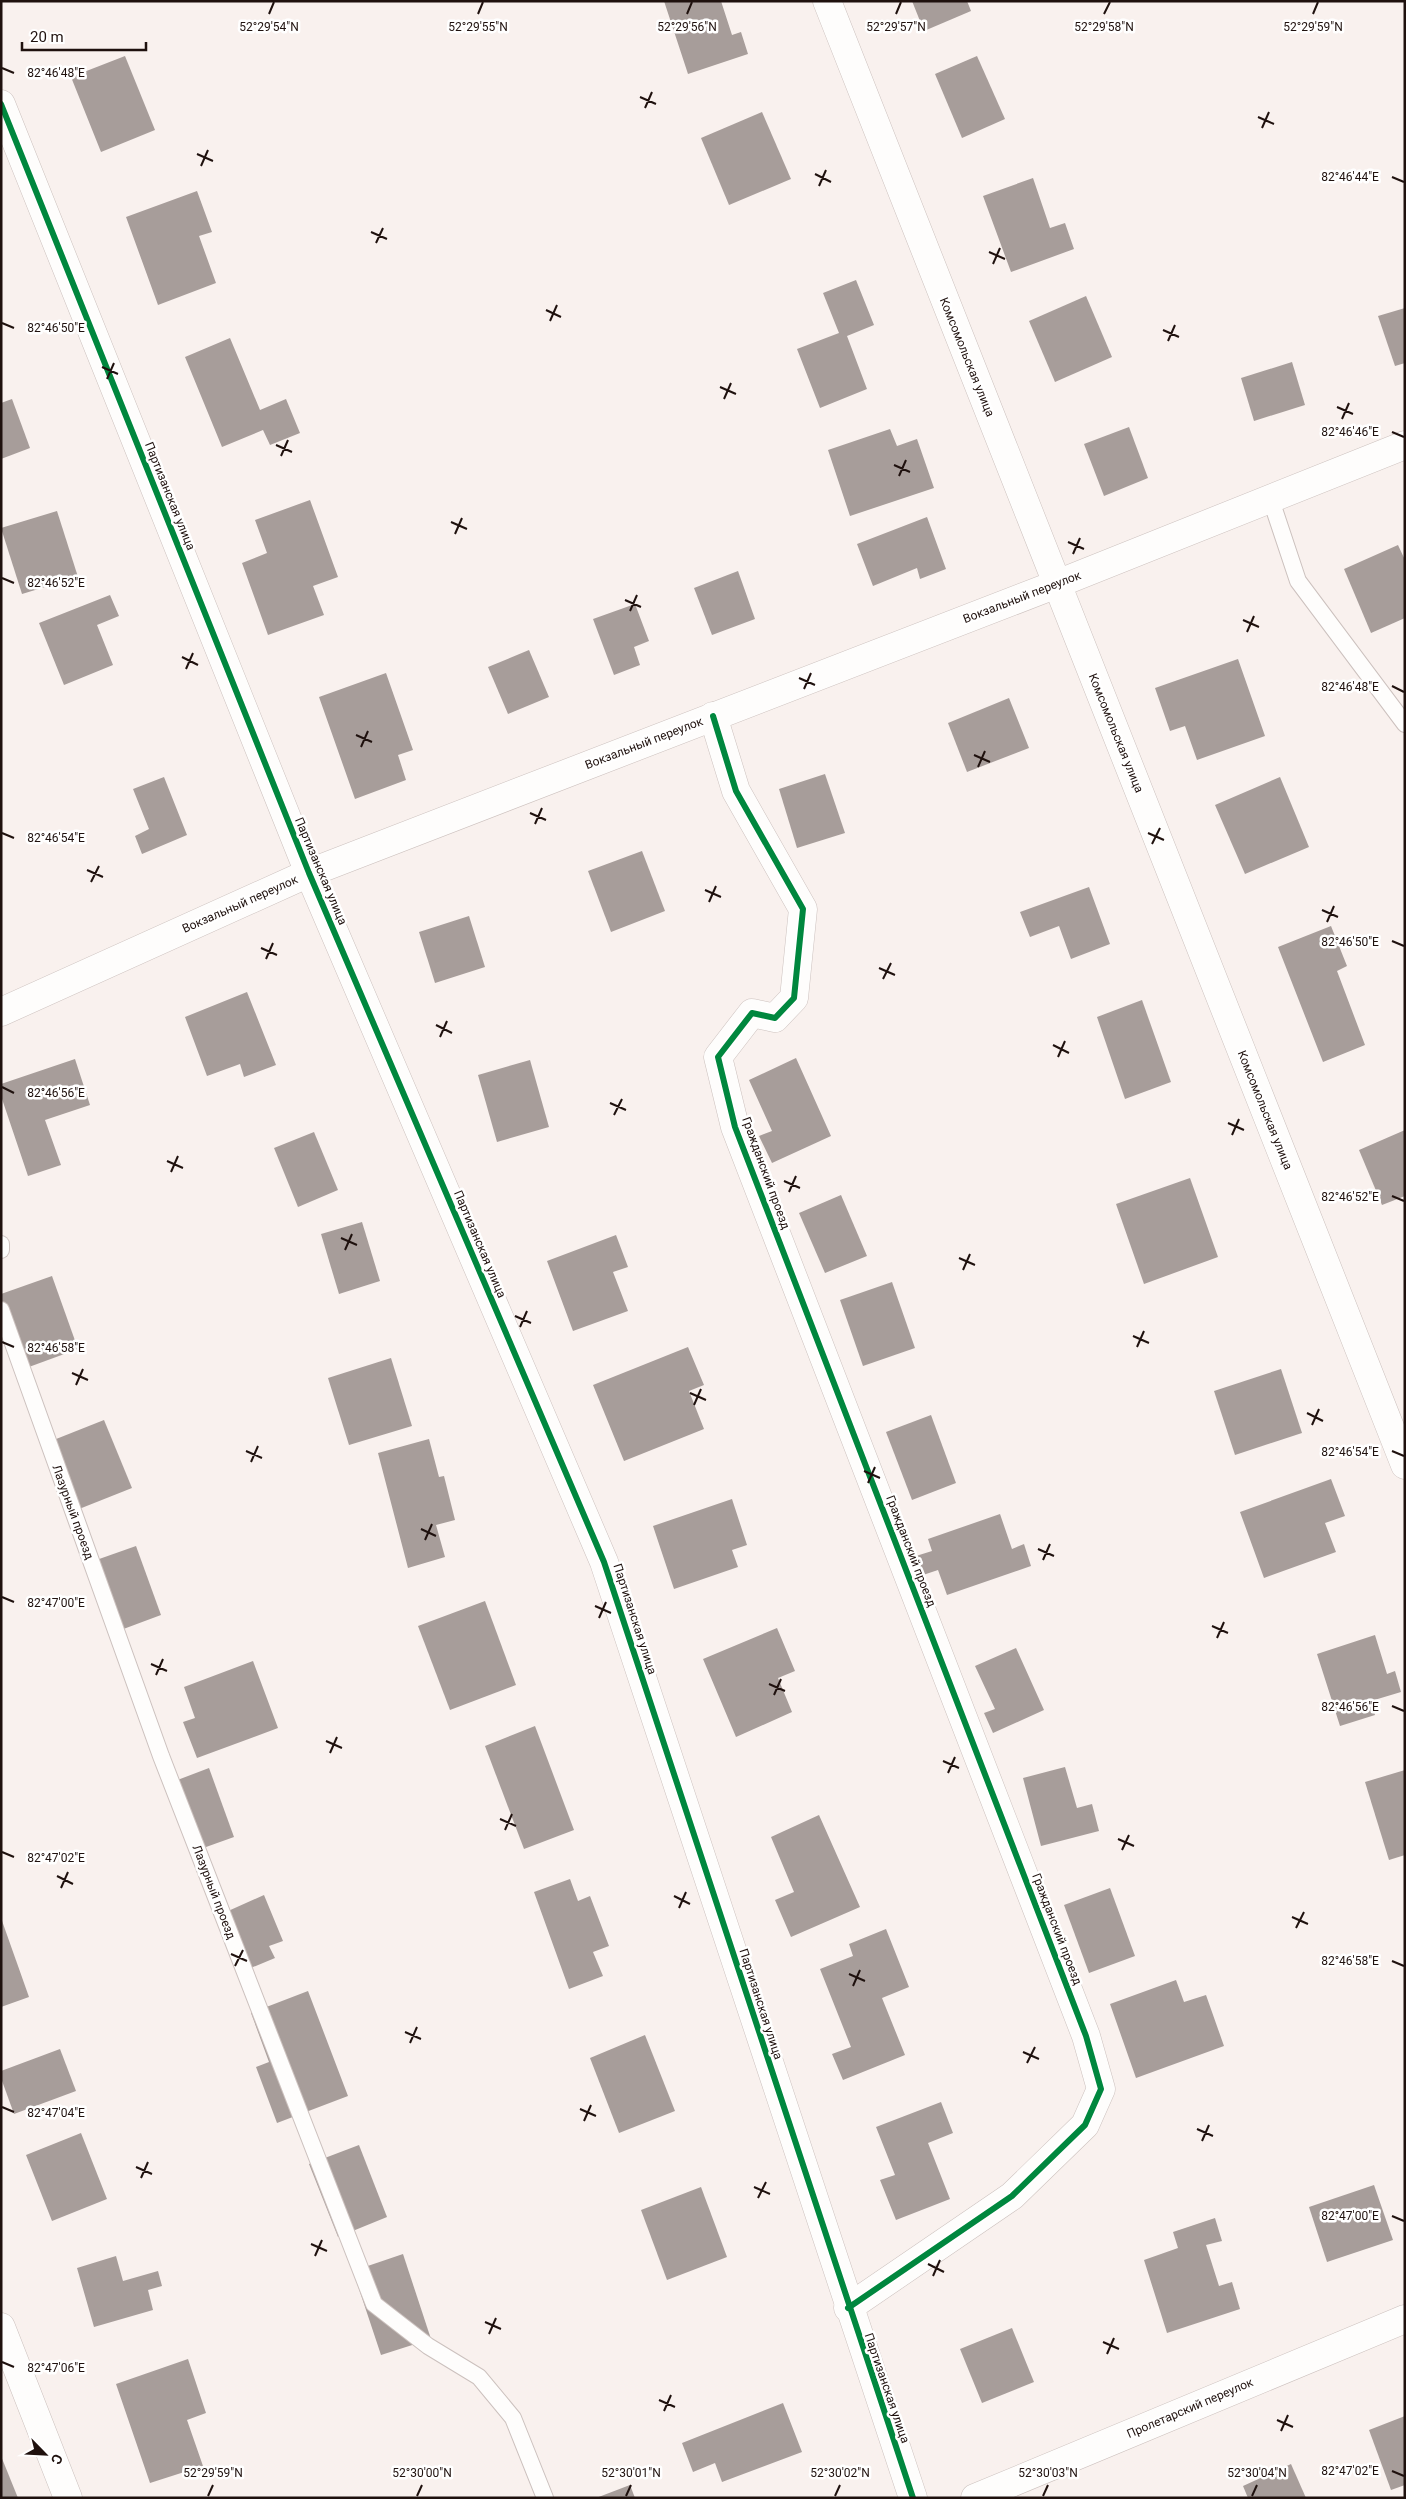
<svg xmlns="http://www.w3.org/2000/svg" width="1406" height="2499" font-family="Roboto,sans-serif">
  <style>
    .building { fill: #a79d9a }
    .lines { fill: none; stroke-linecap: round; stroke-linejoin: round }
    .lane-casing { stroke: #ccc1be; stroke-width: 18 }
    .street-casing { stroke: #ccc1be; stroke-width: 29 }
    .lane { stroke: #fefdfc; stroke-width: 16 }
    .street { stroke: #fefdfc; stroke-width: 28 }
    .cycleway-casing { stroke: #fff; stroke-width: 9 }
    .cycleway { stroke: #00873e; stroke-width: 6 }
    .ticks { fill: none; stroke: #1f110e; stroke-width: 2 }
    .labels { text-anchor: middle; stroke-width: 5; stroke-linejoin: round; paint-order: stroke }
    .street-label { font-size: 12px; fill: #1f110e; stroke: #fff }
    .ticks-label { font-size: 12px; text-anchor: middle; fill: #1f110e; stroke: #fff; stroke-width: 5; stroke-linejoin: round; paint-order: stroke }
  </style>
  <rect width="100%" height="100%" fill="#f9f1ee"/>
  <!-- building -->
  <g class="building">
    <path d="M664 1H721L732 35 741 32 748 54 688 74Z"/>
    <path d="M912 1H967L971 11 924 31Z"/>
    <path d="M125 56 155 130 101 152 71 77Z"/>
    <path d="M977 56 1005 119 962 138 935 74Z"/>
    <path d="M762 112 791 179 729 205 701 138Z"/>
    <path d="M1033 178 1050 228 1065 223 1074 249 1011 272 983 196Z"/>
    <path d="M197 191 212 232 199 236 216 283 158 305 126 217Z"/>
    <path d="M856 280 874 325 847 336 867 389 820 408 797 349 839 333 823 293Z"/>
    <path d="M1086 296 1112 357 1055 382 1029 321Z"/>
    <path d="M1405 308V363L1395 366 1378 316Z"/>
    <path d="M230 338 260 410 286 399 300 433 270 445 263 430 222 447 185 357Z"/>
    <path d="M1292 362 1305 405 1254 421 1241 378Z"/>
    <path d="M12 399 30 448 1 459V403Z"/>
    <path d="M1129 427 1148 478 1104 496 1084 444Z"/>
    <path d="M890 429 897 446 917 439 934 488 850 516 828 450Z"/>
    <path d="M310 500 338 577 313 586 324 615 268 635 242 563 267 553 255 520Z"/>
    <path d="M57 511 78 577 22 594 1 528Z"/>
    <path d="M927 517 946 569 920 579 917 568 873 586 857 544Z"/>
    <path d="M1398 545 1405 560V618L1371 633 1344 569Z"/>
    <path d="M738 571 755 619 712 635 694 588Z"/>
    <path d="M110 595 119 616 97 625 113 665 64 685 39 623Z"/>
    <path d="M635 604 649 641 634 647 640 665 614 675 593 619Z"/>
    <path d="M529 650 549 697 508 714 488 667Z"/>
    <path d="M1238 659 1265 736 1197 760 1185 726 1170 731 1155 688Z"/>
    <path d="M386 673 413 750 398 755 406 780 355 799 319 697Z"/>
    <path d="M1009 698 1029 748 967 772 948 723Z"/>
    <path d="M825 774 845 833 797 848 779 789Z"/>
    <path d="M164 777 187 835 142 854 135 836 149 829 133 789Z"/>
    <path d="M1280 777 1309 847 1245 874 1215 805Z"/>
    <path d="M642 851 665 911 611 932 588 871Z"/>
    <path d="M1089 887 1110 944 1071 959 1059 926 1030 937 1020 912Z"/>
    <path d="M469 916 485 967 435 983 419 932Z"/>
    <path d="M1331 926 1347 966 1337 971 1365 1045 1323 1062 1278 947Z"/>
    <path d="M247 992 276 1065 244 1077 240 1064 207 1076 185 1017Z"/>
    <path d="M1142 1000 1171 1082 1125 1099 1097 1017Z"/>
    <path d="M796 1058 831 1136 772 1163 759 1136 772 1131 749 1080Z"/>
    <path d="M75 1059 90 1105 45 1120 61 1165 28 1176 1 1096V1084Z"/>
    <path d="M530 1060 549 1127 497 1142 478 1075Z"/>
    <path d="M1405 1130V1196L1382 1205 1359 1150Z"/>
    <path d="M314 1132 338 1190 298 1207 274 1148Z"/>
    <path d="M1190 1178 1218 1257 1144 1284 1116 1204Z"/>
    <path d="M841 1195 867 1256 825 1273 799 1213Z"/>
    <path d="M362 1222 380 1281 339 1294 321 1234Z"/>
    <path d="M616 1235 628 1267 613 1272 628 1311 573 1331 547 1261Z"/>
    <path d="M52 1276 78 1349 18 1371 1 1323V1294Z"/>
    <path d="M892 1282 915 1348 863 1366 840 1300Z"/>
    <path d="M688 1347 704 1385 689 1391 704 1429 624 1461 593 1385Z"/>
    <path d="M391 1358 412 1426 349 1445 328 1378Z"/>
    <path d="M1281 1369 1302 1433 1235 1455 1214 1391Z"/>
    <path d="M931 1415 956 1483 912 1500 886 1432Z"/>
    <path d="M104 1420 132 1488 69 1513 41 1445Z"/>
    <path d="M429 1439 439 1477 444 1476 455 1520 436 1525 445 1557 408 1568 378 1453Z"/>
    <path d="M1331 1479 1345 1516 1325 1523 1336 1552 1264 1578 1240 1512Z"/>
    <path d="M732 1499 747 1545 732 1550 738 1567 674 1589 653 1526Z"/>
    <path d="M1000 1514 1012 1549 1024 1544 1031 1566 947 1595 938 1570 923 1575 916 1556 932 1551 928 1539Z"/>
    <path d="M136 1546 161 1615 110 1634 85 1564Z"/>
    <path d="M485 1601 516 1685 450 1710 418 1626Z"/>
    <path d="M777 1628 795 1671 778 1678 792 1712 736 1737 703 1659Z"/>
    <path d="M1375 1635 1387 1674 1395 1671 1401 1692 1371 1701 1375 1715 1340 1726 1317 1654Z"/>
    <path d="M1016 1648 1044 1710 993 1733 984 1713 995 1709 975 1666Z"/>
    <path d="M253 1661 278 1728 197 1758 183 1722 195 1718 184 1687Z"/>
    <path d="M535 1726 574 1830 524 1849 485 1746Z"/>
    <path d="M1065 1767 1077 1808 1092 1804 1099 1831 1041 1846 1023 1778Z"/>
    <path d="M209 1768 234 1837 192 1852 167 1784Z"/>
    <path d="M1405 1770V1855L1389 1860 1365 1782Z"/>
    <path d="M819 1815 860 1907 791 1937 775 1900 794 1892 771 1837Z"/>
    <path d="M570 1879 578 1901 590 1896 609 1946 593 1952 603 1976 569 1989 534 1892Z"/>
    <path d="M1110 1888 1135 1956 1089 1973 1064 1905Z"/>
    <path d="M264 1895 283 1941 269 1946 275 1958 241 1972 217 1916Z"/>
    <path d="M1 1918 29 1997 1 2007Z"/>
    <path d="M886 1929 909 1987 882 1998 905 2055 843 2080 832 2054 851 2047 820 1969 853 1956 849 1944Z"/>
    <path d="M1176 1980 1184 2002 1206 1995 1224 2046 1136 2078 1110 2004Z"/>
    <path d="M308 1991 348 2096 277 2123 256 2067 269 2062 251 2013Z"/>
    <path d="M645 2035 675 2111 619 2133 590 2058Z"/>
    <path d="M60 2049 76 2091 14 2114 1 2078V2071Z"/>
    <path d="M941 2102 953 2133 928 2143 950 2199 896 2220 880 2180 895 2175 876 2127Z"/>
    <path d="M81 2133 107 2199 52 2221 26 2155Z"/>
    <path d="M359 2145 387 2217 338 2237 309 2164Z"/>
    <path d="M1374 2185 1393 2240 1327 2262 1309 2207Z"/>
    <path d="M701 2187 727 2257 667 2280 641 2210Z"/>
    <path d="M1215 2218 1222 2241 1206 2245 1219 2286 1232 2282 1240 2309 1167 2333 1144 2260 1178 2248 1173 2232Z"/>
    <path d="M403 2254 431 2339 381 2355 353 2271Z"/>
    <path d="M116 2256 123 2281 158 2271 162 2286 148 2290 153 2310 94 2327 77 2268Z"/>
    <path d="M1012 2328 1034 2382 982 2403 960 2349Z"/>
    <path d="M188 2359 206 2413 187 2420 203 2466 150 2483 116 2384Z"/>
    <path d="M783 2403 802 2452 722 2482 715 2463 693 2472 682 2443Z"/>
    <path d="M1405 2416V2485L1391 2490 1369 2430Z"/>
    <path d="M1 2456 18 2498H1Z"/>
    <path d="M1291 2464 1306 2498H1248L1243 2486Z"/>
    <path d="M630 2485 635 2498H596Z"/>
  </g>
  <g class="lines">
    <defs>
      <g id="lane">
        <path d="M1271 500 1298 581 1405 724"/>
        <path d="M1 1244V1250"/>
        <path d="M1 1310 161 1756 374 2304 428 2346 479 2377 513 2418 545 2498"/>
      </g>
      <g id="street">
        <path d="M827 1 1405 1465"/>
        <path d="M1 104 309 873 604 1562 913 2498"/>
        <path d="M713 716 736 791 803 909 794 998 775 1018 752 1013 718 1057 735 1127 1086 2036 1101 2089 1085 2125 1012 2196 848 2308"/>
        <path d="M1 1012 309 873 1057 584 1405 445"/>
        <path d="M1 2327 68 2498"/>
        <path d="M975 2498 1405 2319"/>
      </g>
    </defs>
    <!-- lane casing -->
    <use href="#lane" class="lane-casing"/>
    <!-- street casing -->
    <use href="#street" class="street-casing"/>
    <!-- lane -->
    <use href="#lane" class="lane"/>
    <!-- street -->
    <use href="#street" class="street"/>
    <defs>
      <g id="cycleway">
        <path d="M1 104 309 873 604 1562 913 2498"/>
        <path d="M713 716 736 791 803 909 794 998 775 1018 752 1013 718 1057 735 1127 1086 2036 1101 2089 1085 2125 1012 2196 848 2308"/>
      </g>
    </defs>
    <!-- cycleway casing -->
    <use href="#cycleway" class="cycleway-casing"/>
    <!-- cycleway -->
    <use href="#cycleway" class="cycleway"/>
  </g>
  <!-- ticks -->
  <path class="ticks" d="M269 14 274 2M478 14 483 2M687 14 692 2M896 14 901 2M1104 14 1110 2M1313 14 1318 2M2 68 14 73M640 97 656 104M645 108 652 92M1258 117 1274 124M1262 128 1269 112M197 154 213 161M201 166 208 150M815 174 831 182M1392 177 1404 182M819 186 826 170M371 232 387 239M376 243 383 228M989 252 1005 259M993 264 1000 248M546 310 561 317M550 321 557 305M2 323 14 328M1163 330 1179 337M1168 341 1175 325M102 367 118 374M107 379 114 363M720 387 736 394M724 399 731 383M1337 407 1353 414M1342 419 1349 403M1392 432 1404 437M276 445 292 452M281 456 288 440M894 465 910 472M899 476 906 460M451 522 467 529M455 534 462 518M1068 542 1084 549M1073 554 1080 538M2 578 14 583M625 600 641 607M630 611 637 595M1243 620 1259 627M1247 632 1254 616M182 657 198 665M186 669 193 653M799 678 815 685M1392 686 1404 692M804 689 811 673M356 735 372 742M361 747 368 731M974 755 990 762M978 767 985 751M530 813 546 820M535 824 542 808M2 833 14 838M1148 833 1164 840M1152 844 1160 828M87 870 103 877M91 882 99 866M705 890 721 897M709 902 716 886M1322 910 1338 917M1327 922 1334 906M1392 941 1404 946M261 948 277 955M266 959 273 943M879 968 895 975M883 979 891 963M436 1025 452 1033M440 1037 447 1021M1053 1045 1069 1053M1058 1057 1065 1041M2 1087 14 1093M610 1103 626 1110M614 1115 622 1099M1228 1123 1244 1130M1232 1135 1239 1119M167 1161 183 1168M171 1172 178 1156M784 1181 800 1188M789 1192 796 1176M1392 1196 1404 1201M341 1238 357 1245M345 1250 352 1234M959 1258 975 1265M963 1270 970 1254M515 1316 531 1323M520 1327 527 1311M1133 1336 1149 1343M2 1342 14 1347M1137 1347 1144 1331M72 1373 88 1380M76 1385 83 1369M690 1393 706 1400M694 1405 701 1389M1307 1413 1323 1421M1312 1425 1319 1409M246 1451 262 1458M1392 1451 1404 1456M251 1462 258 1446M864 1471 880 1478M868 1483 875 1467M421 1529 436 1536M425 1540 432 1524M1038 1549 1054 1556M1043 1560 1050 1544M2 1597 14 1602M595 1606 611 1613M599 1618 606 1602M1212 1626 1228 1633M1217 1638 1224 1622M151 1664 167 1671M156 1675 163 1659M769 1684 785 1691M774 1695 781 1679M1392 1706 1404 1711M326 1741 342 1748M330 1753 337 1737M943 1761 959 1768M948 1773 955 1757M500 1819 516 1826M505 1830 512 1814M1118 1839 1134 1846M1122 1850 1129 1835M2 1852 14 1857M57 1876 73 1884M61 1888 68 1872M674 1896 690 1904M679 1908 686 1892M1292 1917 1308 1924M1296 1928 1304 1912M231 1954 247 1961M1392 1961 1404 1966M235 1966 243 1950M849 1974 865 1981M853 1986 860 1970M405 2032 421 2039M410 2043 417 2027M1023 2052 1039 2059M1027 2063 1035 2047M2 2107 14 2112M580 2109 596 2116M584 2121 591 2105M1197 2129 1213 2136M1202 2141 1209 2125M136 2167 152 2174M141 2178 148 2162M754 2187 770 2194M758 2198 766 2182M1392 2216 1404 2221M311 2244 327 2251M315 2256 322 2240M928 2264 944 2272M933 2276 940 2260M485 2322 501 2329M489 2334 496 2318M1103 2342 1119 2349M1107 2354 1114 2338M2 2362 14 2367M659 2400 675 2407M664 2411 671 2395M1277 2420 1293 2427M1281 2431 1288 2415M1392 2471 1404 2476M208 2496 213 2485M417 2496 422 2485M626 2496 631 2485M835 2496 840 2485M1043 2496 1048 2485M1252 2496 1257 2485"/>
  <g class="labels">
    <!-- street labels -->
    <g class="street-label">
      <text transform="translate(967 357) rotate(68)" y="4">Комсомольская улица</text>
      <text transform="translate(170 496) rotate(68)" y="4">Партизанская улица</text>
      <text transform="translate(1022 597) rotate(-21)" y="4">Вокзальный переулок</text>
      <text transform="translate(1116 733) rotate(68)" y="4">Комсомольская улица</text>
      <text transform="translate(644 743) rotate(-21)" y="4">Вокзальный переулок</text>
      <text transform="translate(321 871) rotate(67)" y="4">Партизанская улица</text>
      <text transform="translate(240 904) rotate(-24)" y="4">Вокзальный переулок</text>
      <text transform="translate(1265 1110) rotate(68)" y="4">Комсомольская улица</text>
      <text transform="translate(766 1173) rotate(70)" y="4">Гражданский проезд</text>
      <text transform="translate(480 1244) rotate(67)" y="4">Партизанская улица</text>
      <text transform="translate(73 1512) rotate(70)" y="4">Лазурный проезд</text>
      <text transform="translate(911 1551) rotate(69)" y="4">Гражданский проезд</text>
      <text transform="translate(635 1619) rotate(72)" y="4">Партизанская улица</text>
      <text transform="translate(214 1892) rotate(69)" y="4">Лазурный проезд</text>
      <text transform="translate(1057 1929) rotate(69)" y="4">Гражданский проезд</text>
      <text transform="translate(761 2004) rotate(72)" y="4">Партизанская улица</text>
      <text transform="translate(887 2388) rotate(71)" y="4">Партизанская улица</text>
      <text transform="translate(1190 2408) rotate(-23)" y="4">Пролетарский переулок</text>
    </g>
  </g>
  <g class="ticks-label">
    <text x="269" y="31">52°29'54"N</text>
    <text x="478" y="31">52°29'55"N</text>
    <text x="687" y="31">52°29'56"N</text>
    <text x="896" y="31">52°29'57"N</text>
    <text x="1313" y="31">52°29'59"N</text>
    <text x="1104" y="31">52°29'58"N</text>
    <text x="56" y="77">82°46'48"E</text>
    <text x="1350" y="181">82°46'44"E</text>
    <text x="56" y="332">82°46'50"E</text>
    <text x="1350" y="436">82°46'46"E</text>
    <text x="56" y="587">82°46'52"E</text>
    <text x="1350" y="691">82°46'48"E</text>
    <text x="56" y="842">82°46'54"E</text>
    <text x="1350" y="946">82°46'50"E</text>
    <text x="56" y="1097">82°46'56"E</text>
    <text x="1350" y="1201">82°46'52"E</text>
    <text x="56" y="1352">82°46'58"E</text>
    <text x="1350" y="1456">82°46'54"E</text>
    <text x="56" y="1607">82°47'00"E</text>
    <text x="1350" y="1711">82°46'56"E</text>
    <text x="56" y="1862">82°47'02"E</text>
    <text x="1350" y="1965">82°46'58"E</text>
    <text x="56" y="2117">82°47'04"E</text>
    <text x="1350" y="2220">82°47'00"E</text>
    <text x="56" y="2372">82°47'06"E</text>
    <text x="1350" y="2475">82°47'02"E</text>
    <text x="213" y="2477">52°29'59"N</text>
    <text x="422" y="2477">52°30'00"N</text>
    <text x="631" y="2477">52°30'01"N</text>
    <text x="840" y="2477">52°30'02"N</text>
    <text x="1048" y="2477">52°30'03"N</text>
    <text x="1257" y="2477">52°30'04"N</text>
  </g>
  <!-- border -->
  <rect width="1406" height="2499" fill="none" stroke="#1f110e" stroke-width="5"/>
  <!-- north arrow -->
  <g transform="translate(45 2454) rotate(114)" stroke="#ffffff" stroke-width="4" paint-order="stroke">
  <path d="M0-4L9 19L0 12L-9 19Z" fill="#1f110e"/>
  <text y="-8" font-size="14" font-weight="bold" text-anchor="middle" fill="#1f110e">С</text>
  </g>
  <!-- scale -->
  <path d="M22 42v8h124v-8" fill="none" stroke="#1f110e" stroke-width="2.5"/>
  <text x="30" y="42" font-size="15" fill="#1f110e" stroke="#ffffff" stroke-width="4" paint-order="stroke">20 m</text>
</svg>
